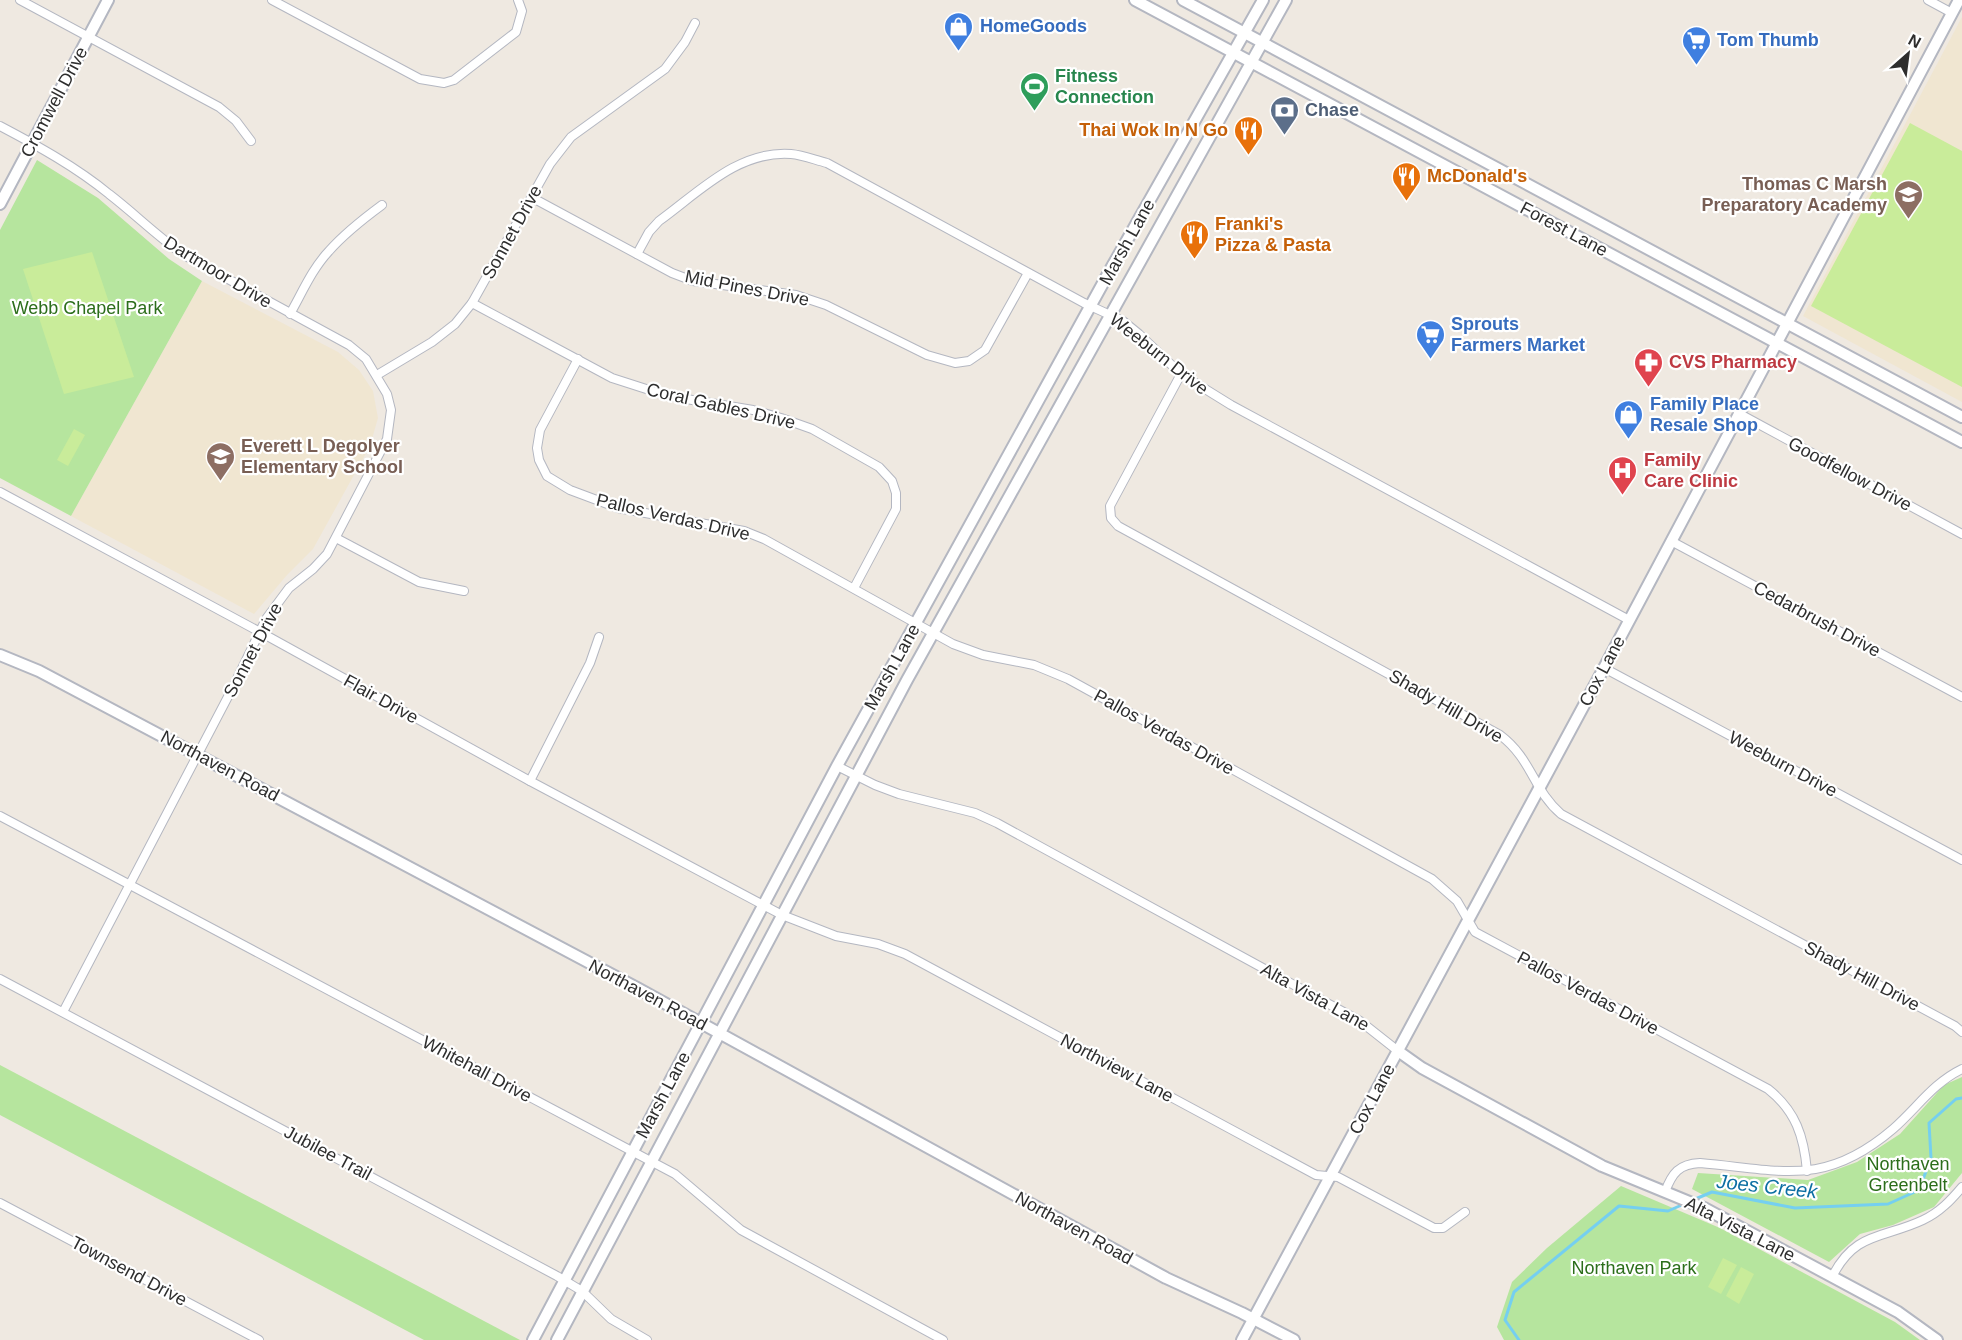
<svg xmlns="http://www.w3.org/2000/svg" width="1962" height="1340" font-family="Helvetica,sans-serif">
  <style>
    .education { fill: #f0e6d1 }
    .green { fill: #b6e59e }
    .pitch { fill: #c9ec9a }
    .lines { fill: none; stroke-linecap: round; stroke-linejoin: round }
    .stream { stroke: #75cff0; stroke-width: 3 }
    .street-casing { stroke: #b4b7c1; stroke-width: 10 }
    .secondary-casing { stroke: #b4b7c1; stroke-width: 14 }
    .street { stroke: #fff; stroke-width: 8 }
    .secondary { stroke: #fff; stroke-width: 10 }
    .labels { text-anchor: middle; stroke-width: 4.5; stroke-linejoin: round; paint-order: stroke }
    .shop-label { font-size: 18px; font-weight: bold; fill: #366cbe; stroke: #fff; text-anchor: start }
    .leisure-label { font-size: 18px; font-weight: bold; fill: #27864d; stroke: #fff; text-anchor: start }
    .street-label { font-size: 18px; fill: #2e2e2e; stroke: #fff }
    .service-label { font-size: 18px; font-weight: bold; fill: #4e5e75; stroke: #fff; text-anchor: start }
    .food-label { font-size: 18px; font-weight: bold; fill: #c56008; stroke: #fff; text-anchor: start }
    .education-label { font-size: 18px; font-weight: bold; fill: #785e54; stroke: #fff; text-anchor: end }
    .park-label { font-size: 18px; fill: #2c6e1b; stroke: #fff }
    .health-label { font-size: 18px; font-weight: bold; fill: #be3a42; stroke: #fff; text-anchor: start }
    .water-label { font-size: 20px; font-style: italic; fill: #0d6fa3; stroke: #fff }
  </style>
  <rect width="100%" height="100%" fill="#efe9e1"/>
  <!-- education -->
  <g class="education">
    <path d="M1962 17V402L1803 316Z"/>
    <path d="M202 281 338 352 359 370 373 391 378 418 370 446 313 549 287 575 254 614 71 516Z"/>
  </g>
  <!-- green -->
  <g class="green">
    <path d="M37 160 98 198 169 259 202 281 71 516 0 478V230Z"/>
    <path d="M0 1065 520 1340H424L0 1115Z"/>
    <path d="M1962 1077V1173L1934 1207 1893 1225 1860 1234 1829 1262 1692 1189 1698 1173 1808 1180 1857 1162 1900 1134 1944 1085Z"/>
    <path d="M1621 1186 1720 1228 1895 1322 1920 1340H1504L1497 1327 1512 1282 1547 1248Z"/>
  </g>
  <!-- pitch -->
  <g class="pitch">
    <path d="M1910 123 1962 151V387L1811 306Z"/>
    <path d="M92 252 134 377 64 394 23 269Z"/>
    <path d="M74 429 85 435 68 466 57 460Z"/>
    <path d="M1723 1258 1737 1265 1721 1294 1708 1287Z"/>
    <path d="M1741 1267 1754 1274 1739 1304 1726 1296Z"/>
  </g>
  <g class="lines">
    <!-- stream -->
    <g class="stream">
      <path d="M1693 1200 1712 1192 1795 1208 1888 1204 1919 1190 1931 1158 1929 1123 1956 1099 1962 1098"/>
      <path d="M1519 1340 1505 1320 1514 1292 1619 1206 1668 1211 1684 1204"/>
    </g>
    <defs>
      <g id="street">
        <path d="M20 0 219 107 236 121 251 141"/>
        <path d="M272 0 420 79 444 83 454 80 516 32 522 11 518 0"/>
        <path d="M1928 0 1952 13"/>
        <path d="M0 126C38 146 76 167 109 194 135 214 158 237 184 255L349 345 366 359 387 394 391 410 387 439 327 554 313 569 289 588 266 619 232 689 63 1012"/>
        <path d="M531 197 672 273 693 281 796 295 826 305 927 355 955 363 969 361 985 350 1028 273"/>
        <path d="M637 254 649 232 659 221C698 193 738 150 791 154 803 155 815 160 827 163L1084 303 1123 321 1139 334 1181 374 1231 405 1629 620"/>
        <path d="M472 303 612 378 668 396 753 410 781 418 812 429 879 467 892 481 896 493V509L854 588"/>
        <path d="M290 314C302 293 312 269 329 251 344 234 363 219 382 205"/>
        <path d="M578 359 540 430 537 448 539 460 547 476 570 490 618 508 744 531 764 539 953 644 983 655 1034 665 1068 679 1432 879 1457 901 1475 932 1768 1089C1796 1111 1804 1137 1807 1171"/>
        <path d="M1181 374 1110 506 1111 518 1118 526 1500 735C1532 759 1533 790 1561 814L1955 1026 1962 1032"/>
        <path d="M377 375 432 342 455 324 472 303 550 164 571 137 665 69 685 42 695 23"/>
        <path d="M1738 413 1962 534"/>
        <path d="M0 492 260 632 530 781 782 915 836 936 878 944 905 954 1316 1175 1338 1177 1434 1228H1443L1465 1212"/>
        <path d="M336 538 419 582 464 591"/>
        <path d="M1671 541 1962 697"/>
        <path d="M1604 668 1962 860"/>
        <path d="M837 766 875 785 899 794 975 813 997 823 1360 1021 1398 1051"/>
        <path d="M530 781 590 663 599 637"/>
        <path d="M0 816 675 1174 741 1230 943 1340"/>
        <path d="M0 979 557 1276 582 1291 611 1319 647 1340"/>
        <path d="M1665 1192C1672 1173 1679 1164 1700 1163 1781 1170 1824 1188 1893 1129 1917 1108 1933 1083 1962 1069"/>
        <path d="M0 1203 259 1340"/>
        <path d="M1832 1277C1855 1231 1883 1239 1923 1220 1940 1212 1951 1200 1962 1187"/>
      </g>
      <g id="secondary">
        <path d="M1135 0 1962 442"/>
        <path d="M1183 0 1962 417"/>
        <path d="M0 204 108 0"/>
        <path d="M0 655 39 671 637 988 1166 1278 1242 1313 1294 1340"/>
        <path d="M1398 1051 1422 1068 1602 1166 1704 1208 1898 1312 1937 1340"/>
        <path d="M533 1340 837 766 1113 265 1263 0"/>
        <path d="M557 1340 907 680 1286 0"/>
        <path d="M1242 1340 1604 668 1959 0"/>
      </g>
    </defs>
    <!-- street casing -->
    <use href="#street" class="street-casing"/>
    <!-- secondary casing -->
    <use href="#secondary" class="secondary-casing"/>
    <!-- street -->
    <use href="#street" class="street"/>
    <!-- secondary -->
    <use href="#secondary" class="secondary"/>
  </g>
  <!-- icons -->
  <defs>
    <symbol id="shop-pin" viewBox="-11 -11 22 30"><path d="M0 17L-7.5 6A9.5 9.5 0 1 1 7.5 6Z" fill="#3f7fe0" stroke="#fff"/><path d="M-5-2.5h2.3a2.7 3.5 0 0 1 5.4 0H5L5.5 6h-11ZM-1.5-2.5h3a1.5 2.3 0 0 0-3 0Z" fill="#fff"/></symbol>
    <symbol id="supermarket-pin" viewBox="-11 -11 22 30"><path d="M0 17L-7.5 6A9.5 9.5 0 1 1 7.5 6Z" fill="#3f7fe0" stroke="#fff"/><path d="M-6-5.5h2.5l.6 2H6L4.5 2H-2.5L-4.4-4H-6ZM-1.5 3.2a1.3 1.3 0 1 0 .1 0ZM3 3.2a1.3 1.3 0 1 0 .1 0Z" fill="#fff"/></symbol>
    <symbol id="stadium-pin" viewBox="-11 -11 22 30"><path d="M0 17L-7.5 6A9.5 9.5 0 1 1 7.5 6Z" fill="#2e9e5b" stroke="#fff"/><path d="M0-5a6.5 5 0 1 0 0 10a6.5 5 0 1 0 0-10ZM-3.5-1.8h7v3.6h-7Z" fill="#fff"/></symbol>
    <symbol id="bank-pin" viewBox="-11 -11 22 30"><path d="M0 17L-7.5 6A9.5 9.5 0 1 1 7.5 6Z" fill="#5c6f8a" stroke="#fff"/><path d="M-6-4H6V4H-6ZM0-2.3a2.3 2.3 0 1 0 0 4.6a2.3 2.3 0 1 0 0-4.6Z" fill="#fff"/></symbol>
    <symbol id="restaurant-pin" viewBox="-11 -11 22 30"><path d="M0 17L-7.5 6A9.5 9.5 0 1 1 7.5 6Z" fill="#e8710a" stroke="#fff"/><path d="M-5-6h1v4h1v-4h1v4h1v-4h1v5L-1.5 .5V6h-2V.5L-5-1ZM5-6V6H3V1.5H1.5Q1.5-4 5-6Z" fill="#fff"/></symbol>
    <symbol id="school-pin" viewBox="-11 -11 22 30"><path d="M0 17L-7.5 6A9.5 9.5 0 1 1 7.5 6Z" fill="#8d6e63" stroke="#fff"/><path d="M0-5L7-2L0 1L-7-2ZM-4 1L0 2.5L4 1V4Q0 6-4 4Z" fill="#fff"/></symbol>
    <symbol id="pharmacy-pin" viewBox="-11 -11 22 30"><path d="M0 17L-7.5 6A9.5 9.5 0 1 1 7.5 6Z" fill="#e0444e" stroke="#fff"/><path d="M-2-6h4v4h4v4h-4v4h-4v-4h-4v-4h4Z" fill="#fff"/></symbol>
    <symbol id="hospital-pin" viewBox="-11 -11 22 30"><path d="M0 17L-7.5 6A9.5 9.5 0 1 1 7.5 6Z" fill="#e0444e" stroke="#fff"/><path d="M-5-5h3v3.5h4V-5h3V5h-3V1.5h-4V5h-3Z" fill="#fff"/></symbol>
  </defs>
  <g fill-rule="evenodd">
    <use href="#shop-pin" x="942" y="10" width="33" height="45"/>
    <use href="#supermarket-pin" x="1680" y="24" width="33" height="45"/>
    <use href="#stadium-pin" x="1018" y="70" width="33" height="45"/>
    <use href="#bank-pin" x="1268" y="94" width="33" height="45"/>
    <use href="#restaurant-pin" x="1232" y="114" width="33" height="45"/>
    <use href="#restaurant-pin" x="1390" y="160" width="33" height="45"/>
    <use href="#school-pin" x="1892" y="178" width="33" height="45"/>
    <use href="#restaurant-pin" x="1178" y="218" width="33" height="45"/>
    <use href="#supermarket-pin" x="1414" y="318" width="33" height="45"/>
    <use href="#pharmacy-pin" x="1632" y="346" width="33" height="45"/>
    <use href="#shop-pin" x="1612" y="398" width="33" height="45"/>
    <use href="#school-pin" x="204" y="440" width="33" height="45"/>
    <use href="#hospital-pin" x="1606" y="454" width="33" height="45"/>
  </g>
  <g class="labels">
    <!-- shop labels -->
    <g class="shop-label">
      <text x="980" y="32">HomeGoods</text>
      <text x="1717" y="46">Tom Thumb</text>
      <text x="1451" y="330">Sprouts<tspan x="1451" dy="21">Farmers Market</tspan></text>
      <text x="1650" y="410">Family Place<tspan x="1650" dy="21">Resale Shop</tspan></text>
    </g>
    <!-- leisure labels -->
    <g class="leisure-label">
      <text x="1055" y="82">Fitness<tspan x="1055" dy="21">Connection</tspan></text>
    </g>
    <!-- street labels -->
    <g class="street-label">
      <text transform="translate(54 102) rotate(-62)" y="6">Cromwell Drive</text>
      <text transform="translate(1564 229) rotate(28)" y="6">Forest Lane</text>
      <text transform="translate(512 232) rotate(-61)" y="6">Sonnet Drive</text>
      <text transform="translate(1127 242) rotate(-61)" y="6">Marsh Lane</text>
      <text transform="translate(218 272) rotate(31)" y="6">Dartmoor Drive</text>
      <text transform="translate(747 288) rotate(11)" y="6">Mid Pines Drive</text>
      <text transform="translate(1159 354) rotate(38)" y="6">Weeburn Drive</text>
      <text transform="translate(721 406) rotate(13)" y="6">Coral Gables Drive</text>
      <text transform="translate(1850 474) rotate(28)" y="6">Goodfellow Drive</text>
      <text transform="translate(673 517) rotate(13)" y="6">Pallos Verdas Drive</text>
      <text transform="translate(1817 619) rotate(28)" y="6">Cedarbrush Drive</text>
      <text transform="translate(253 650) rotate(-62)" y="6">Sonnet Drive</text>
      <text transform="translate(892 667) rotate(-61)" y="6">Marsh Lane</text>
      <text transform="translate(1602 671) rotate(-62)" y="6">Cox Lane</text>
      <text transform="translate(381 699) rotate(29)" y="6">Flair Drive</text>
      <text transform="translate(1446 706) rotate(30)" y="6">Shady Hill Drive</text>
      <text transform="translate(1164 732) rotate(29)" y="6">Pallos Verdas Drive</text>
      <text transform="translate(1783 764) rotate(28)" y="6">Weeburn Drive</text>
      <text transform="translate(220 766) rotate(28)" y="6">Northaven Road</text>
      <text transform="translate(1862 976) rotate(28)" y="6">Shady Hill Drive</text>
      <text transform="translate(1588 993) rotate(28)" y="6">Pallos Verdas Drive</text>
      <text transform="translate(648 995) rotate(28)" y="6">Northaven Road</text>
      <text transform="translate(1315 997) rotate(29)" y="6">Alta Vista Lane</text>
      <text transform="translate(1117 1068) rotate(28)" y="6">Northview Lane</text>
      <text transform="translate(477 1069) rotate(28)" y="6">Whitehall Drive</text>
      <text transform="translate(663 1095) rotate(-62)" y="6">Marsh Lane</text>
      <text transform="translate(1372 1099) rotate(-62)" y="6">Cox Lane</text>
      <text transform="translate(328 1153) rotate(28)" y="6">Jubilee Trail</text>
      <text transform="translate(1074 1228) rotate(29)" y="6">Northaven Road</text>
      <text transform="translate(1740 1229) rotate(27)" y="6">Alta Vista Lane</text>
      <text transform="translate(129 1271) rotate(28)" y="6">Townsend Drive</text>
    </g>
    <!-- service labels -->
    <g class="service-label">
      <text x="1305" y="116">Chase</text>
    </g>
    <!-- food labels -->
    <g class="food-label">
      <text x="1228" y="136" text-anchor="end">Thai Wok In N Go</text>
      <text x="1427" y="182">McDonald's</text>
      <text x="1215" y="230">Franki's<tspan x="1215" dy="21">Pizza &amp; Pasta</tspan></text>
    </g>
    <!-- education labels -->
    <g class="education-label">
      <text x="1887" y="190">Thomas C Marsh<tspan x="1887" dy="21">Preparatory Academy</tspan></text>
      <text x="241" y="452" text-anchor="start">Everett L Degolyer<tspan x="241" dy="21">Elementary School</tspan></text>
    </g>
    <!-- park labels -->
    <g class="park-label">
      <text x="87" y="314">Webb Chapel Park</text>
      <text x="1908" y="1170">Northaven<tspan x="1908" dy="21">Greenbelt</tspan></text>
      <text x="1634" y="1274">Northaven Park</text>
    </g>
    <!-- health labels -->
    <g class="health-label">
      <text x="1669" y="368">CVS Pharmacy</text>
      <text x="1644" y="466">Family<tspan x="1644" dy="21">Care Clinic</tspan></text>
    </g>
    <!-- water labels -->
    <g class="water-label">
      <text transform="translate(1767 1186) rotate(6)" y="7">Joes Creek</text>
    </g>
  </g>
  <!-- north arrow -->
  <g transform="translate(1908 54) rotate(28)" stroke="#ffffff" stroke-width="4.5" paint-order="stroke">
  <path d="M0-4.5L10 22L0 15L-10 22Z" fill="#2e2e2e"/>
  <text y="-9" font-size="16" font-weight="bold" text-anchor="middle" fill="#2e2e2e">N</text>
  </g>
</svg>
